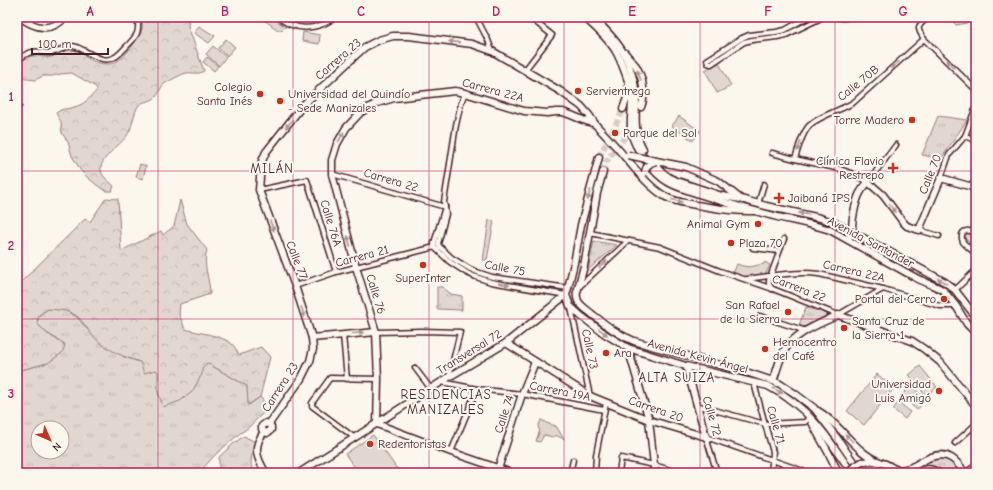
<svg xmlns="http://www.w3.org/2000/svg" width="993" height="490" font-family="'Comic Neue',sans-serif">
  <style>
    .grass { fill: url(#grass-tufts); stroke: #967b7e; fill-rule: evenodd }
    .forest { fill: url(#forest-crowns); stroke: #967b7e }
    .pitch { fill: #e2d7d0; stroke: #967b7e }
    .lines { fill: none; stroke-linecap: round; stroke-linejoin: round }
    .primary-tunnel { stroke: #d8ccc5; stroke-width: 6; stroke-dasharray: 6 3; stroke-linecap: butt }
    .street-casing { stroke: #4a1f2b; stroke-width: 7 }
    .secondary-casing { stroke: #4a1f2b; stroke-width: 9 }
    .primary-casing { stroke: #4a1f2b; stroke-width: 9 }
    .street { stroke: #fbf7ec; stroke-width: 4 }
    .secondary { stroke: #fbf7ec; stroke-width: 6 }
    .primary { stroke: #fbf7ec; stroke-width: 6 }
    .secondary-bridge-casing { stroke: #4a1f2b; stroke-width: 9; stroke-linecap: butt }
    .secondary-bridge { stroke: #fbf7ec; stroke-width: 6 }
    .oneway { fill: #ab9695 }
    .grid { fill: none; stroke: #c2185b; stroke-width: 1; stroke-opacity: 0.55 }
    .poi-dot { fill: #c8321e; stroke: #fbf7ec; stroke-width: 1.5 }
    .labels { text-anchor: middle; stroke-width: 4; stroke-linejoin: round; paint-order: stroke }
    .street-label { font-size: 12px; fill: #4a1f2b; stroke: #fbf7ec }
    .poi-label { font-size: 12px; fill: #4a1f2b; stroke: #fbf7ec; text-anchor: start }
    .neighbourhood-label { font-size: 13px; letter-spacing: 1px; fill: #4a1f2b; stroke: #fbf7ec }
    .neatline { fill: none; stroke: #c2185b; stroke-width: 1.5 }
    .grid-label { font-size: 13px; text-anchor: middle; font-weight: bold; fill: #c2185b }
  </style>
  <defs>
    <pattern id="grass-tufts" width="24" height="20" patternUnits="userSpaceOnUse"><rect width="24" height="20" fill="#e2d7d0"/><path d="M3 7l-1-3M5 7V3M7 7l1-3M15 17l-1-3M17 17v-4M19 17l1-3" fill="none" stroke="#c3b8b3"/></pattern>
    <pattern id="forest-crowns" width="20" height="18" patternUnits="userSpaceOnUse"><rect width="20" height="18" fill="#e2d7d0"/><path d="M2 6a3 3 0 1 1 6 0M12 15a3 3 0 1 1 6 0" fill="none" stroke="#c3b8b3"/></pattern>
  </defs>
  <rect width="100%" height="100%" fill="#fbf7ec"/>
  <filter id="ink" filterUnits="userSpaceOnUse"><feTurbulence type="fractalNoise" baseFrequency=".025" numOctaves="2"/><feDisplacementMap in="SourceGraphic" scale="8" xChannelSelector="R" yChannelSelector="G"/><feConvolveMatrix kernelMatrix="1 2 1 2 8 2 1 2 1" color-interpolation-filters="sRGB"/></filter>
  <g filter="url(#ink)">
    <!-- grass -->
    <g class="grass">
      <path d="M948 17H974L967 23 956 25Z"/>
      <path d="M938 116 967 120 941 159 922 155Z"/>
      <path d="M489 220 494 221 487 260H483Z"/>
      <path d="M968 233 976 236V247L965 239V234Z"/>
      <path d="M594 241 617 245 588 270Z"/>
      <path d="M871 246 914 268V271H912L870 250 869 249Z"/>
      <path d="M765 262 770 265 765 275 742 278 733 274 737 264C750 269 751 266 764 264Z"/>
      <path d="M437 287H442L451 294 462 296V310L437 309Z"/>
      <path d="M806 307 827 314 828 317 807 328 799 325Z"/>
      <path d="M48 309 64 310 77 317 87 329 124 357 140 362 159 372 158 392 202 369 207 363 247 386 249 405 260 397 263 400V413L248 428 239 434 216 454 203 468 205 473H17V371L48 363 65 344 45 332 37 323 39 315ZM38 428H62V452H38Z"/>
      <path d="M541 420 546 422V423L556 426 564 439 555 435 553 437 544 435 540 442 536 441 540 430 538 428Z"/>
      <path d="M244 436 255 442C252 453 249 463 253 473H219V457L233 444Z"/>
      <path d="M945 458 951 461 960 470 959 473H946L936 467 928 465 923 466 914 473H903L902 472C916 466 930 459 945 458Z"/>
      <path d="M873 465 885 468 892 473H868L864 466Z"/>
    </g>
    <!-- forest -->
    <g class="forest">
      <path d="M142 17H189L188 26 204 71C198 75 193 72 186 73 182 74 167 82 164 84 160 88 159 94 156 97 151 102 143 101 139 105 133 112 133 129 126 137 120 145 99 159 101 170 102 177 109 181 114 186L112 191H106L98 186 87 177 81 171 72 156 68 142 62 133 61 122 56 113C64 107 66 110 74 107 84 105 91 97 97 90L96 87 72 73 60 74 52 76H43L35 80 28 79 19 75C19 72 18 69 19 66 22 59 29 55 36 56 41 56 46 58 51 57 58 55 63 49 71 50 81 50 88 60 98 63 104 64 110 65 116 62 124 58 140 38 142 29 143 26 141 21 142 17Z"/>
      <path d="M260 17H271L286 27 281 30H278Z"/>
      <path d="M106 198 118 199 121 251 161 231 163 235 174 226 180 200 187 224 207 250C202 265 210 279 210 294L180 304 179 314 185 329C198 333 222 335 232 344 235 346 237 352 239 355L261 347 270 357 260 397 248 405 247 386 207 363 202 369V374L192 392 180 401 163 407 158 392V372L156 370 144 373 140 362C124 357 109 351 96 339 89 333 84 322 78 317 70 310 57 310 48 309L39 315 37 323 45 332 65 345 62 353 48 363 17 371V286L85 219 90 222Z"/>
    </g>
    <!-- pitch -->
    <g class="pitch">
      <path d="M199 26 215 36 209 43 194 33Z"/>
      <path d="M303 32 320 35 319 44 302 41Z"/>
      <path d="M226 39 235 47 227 56 218 48Z"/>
      <path d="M213 46 226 57 219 66 206 54Z"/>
      <path d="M207 57 218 66 214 71 203 62Z"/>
      <path d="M719 63 731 86 717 93 705 70Z"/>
      <path d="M679 116 700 131 693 141 672 126Z"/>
      <path d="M140 164 146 166 143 179 136 177Z"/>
      <path d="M920 366 937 387 926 396 909 375Z"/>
      <path d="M877 374 894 388 864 425 847 411Z"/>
      <path d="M911 386 926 399 917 410 901 396Z"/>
      <path d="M899 402 910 412 905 419 893 409Z"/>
      <path d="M373 435 400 473H359L345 454Z"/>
    </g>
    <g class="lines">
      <!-- primary-tunnel -->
      <g class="primary-tunnel">
        <path d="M599 157C607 141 616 126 623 109"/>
        <path d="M603 172 606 162 611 155 628 133 641 107"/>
      </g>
      <defs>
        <g id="street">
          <path d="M278 17C283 20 287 24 292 25 306 31 324 26 335 17"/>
          <path d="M476 17 488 40 492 51"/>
          <path d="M836 17 844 18 852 17"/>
          <path d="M928 17C917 27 916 27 924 39L976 90"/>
          <path d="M17 61C25 54 31 50 42 52 46 53 50 54 54 52 60 51 65 46 72 46 76 46 79 48 83 50 93 55 105 64 115 57 119 55 123 50 126 47 138 35 139 33 138 17"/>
          <path d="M708 63 711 64 744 42 752 40 777 37 786 35 823 17"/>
          <path d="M708 63 707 60 742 38 749 35 776 32 785 30 808 17"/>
          <path d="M525 70 552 35 533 20"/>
          <path d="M465 93 461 103 456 125 444 202 446 214 438 244 439 246 452 258 470 269 477 272 492 277 568 288"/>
          <path d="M17 103 19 106"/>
          <path d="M965 136 976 140"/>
          <path d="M772 153 795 159 840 169 853 174 868 182 896 145"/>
          <path d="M795 159C798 149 801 136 808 127 816 117 842 110 854 102L924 39"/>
          <path d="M332 174 445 207"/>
          <path d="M941 178 949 155 965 136 976 107"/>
          <path d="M259 190 307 180 336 272"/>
          <path d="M758 204 764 184"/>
          <path d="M445 207 434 243V247L450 262 467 273 476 277 491 282 566 295"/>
          <path d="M919 230 939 236"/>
          <path d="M590 233 660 247 720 271 773 289 838 315 883 289"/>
          <path d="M976 233C973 232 969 230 966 231 961 232 961 238 963 242 966 246 972 250 976 254"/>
          <path d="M753 248 779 251"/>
          <path d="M747 279C770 276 795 271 819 274L883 289 940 306H956"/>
          <path d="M295 286 336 272 435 247"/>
          <path d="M580 286 628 241"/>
          <path d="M772 289 769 284V280L784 239"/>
          <path d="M955 290 976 270"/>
          <path d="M571 308 590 396"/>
          <path d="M760 316 806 331"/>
          <path d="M376 332 422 331 460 332 449 377"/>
          <path d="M343 335 347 379"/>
          <path d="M415 368 431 389"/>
          <path d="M442 382 477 389 522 394 604 410"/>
          <path d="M754 383 765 424 773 452 771 473"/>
          <path d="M696 405 765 424 805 422 810 417"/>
          <path d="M706 437 772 460 809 473"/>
          <path d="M706 437 717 473"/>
          <path d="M355 438 312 406V403L330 378 378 379"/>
          <path d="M955 443 976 424"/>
          <path d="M451 452 477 389"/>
          <path d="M570 473 573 460"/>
          <path d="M595 473 596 455 606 403"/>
          <path d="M619 473 621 458 654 465 680 473"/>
        </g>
        <g id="secondary">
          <path d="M656 161 686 167 718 181 742 200"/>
          <path d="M847 239 853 233C850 225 856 200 860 193 862 189 865 186 868 182L883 195 903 222 907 226 919 230 941 178 976 188"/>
          <path d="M312 338 376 332"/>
          <path d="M506 343 590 396 649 420 706 437"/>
          <path d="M628 348 649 420 654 465V473"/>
          <path d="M686 366 706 437"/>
          <path d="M773 381C777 371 779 360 784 351 795 332 820 324 838 315L912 341 924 349 940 362 976 406"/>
          <path d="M264 432 262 429V426L266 423 269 424"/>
          <path d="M862 462C875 460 888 462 897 472"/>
          <path d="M498 469 522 394 535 362"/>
          <path d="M895 469C898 469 902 470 905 469 914 468 922 460 931 457 948 451 956 460 965 473"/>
          <path d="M266 473C257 459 252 447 264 432L267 433 271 430V427L269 424 301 379 310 361 313 349 312 338 295 286 259 190 261 165 262 161 266 152 303 105 355 56 365 47 379 40 393 36H409L472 44 492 51 560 91 581 106 589 115 595 124C605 135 615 145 624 156 637 171 649 187 666 197 675 202 686 203 696 205 715 208 734 212 754 211"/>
          <path d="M299 473 340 447 449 377 506 343 566 295"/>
          <path d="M512 473 451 452 377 424 378 379 376 332 356 267 332 174V160L337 144 346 128 361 112 377 103 394 98 455 91 465 93 524 111 547 113 556 112H563L571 115 583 120 595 124"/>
          <path d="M916 473C925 468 931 468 939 473"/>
          <path d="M967 473 976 466"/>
        </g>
        <g id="primary">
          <path d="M20 17C34 28 52 33 65 17"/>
          <path d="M584 17C595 27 607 37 615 50 620 58 623 67 626 75 629 83 631 90 632 99 632 110 630 121 631 132 634 148 654 174 668 182 678 188 691 191 702 195 723 202 744 208 766 214 787 220 810 223 830 230L918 279 939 288 944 291 956 306 967 324 976 333"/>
          <path d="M593 17C602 26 612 36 619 46 628 58 636 84 636 98 636 117 633 131 643 149"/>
          <path d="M625 53C629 58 633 62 636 66 643 78 646 95 641 107"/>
          <path d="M623 109 628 95V89"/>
          <path d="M599 157 581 225 574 263 568 288 566 295 570 306 581 316 605 334 628 348 686 366 768 386C809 407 827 436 852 473"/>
          <path d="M651 159C659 169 665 177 677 181L722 196 741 199 766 206 820 218 833 222 884 249 945 282 955 290 976 317"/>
          <path d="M603 172 597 193 584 266 577 292C576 295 577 298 578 301 581 306 587 310 592 314 606 325 617 334 634 341L749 373 773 381 780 384 794 393 814 408 837 438 861 473"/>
          <path d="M818 411C841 424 855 453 880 462"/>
          <path d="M811 420C819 438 831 454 838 473"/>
        </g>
      </defs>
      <!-- street casing -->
      <use href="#street" class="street-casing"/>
      <!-- secondary casing -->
      <use href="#secondary" class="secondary-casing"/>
      <!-- primary casing -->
      <use href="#primary" class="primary-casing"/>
      <!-- street -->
      <use href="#street" class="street"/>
      <!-- secondary -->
      <use href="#secondary" class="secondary"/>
      <!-- primary -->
      <use href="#primary" class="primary"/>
      <defs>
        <g id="secondary-bridge">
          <path d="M628 155 656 161"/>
          <path d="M645 172C646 166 649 163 656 161"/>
          <path d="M847 473 855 466 862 462"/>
        </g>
      </defs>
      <!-- secondary-bridge casing -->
      <use href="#secondary-bridge" class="secondary-bridge-casing"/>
      <!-- secondary-bridge -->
      <use href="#secondary-bridge" class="secondary-bridge"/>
    </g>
    <!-- one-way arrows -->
    <defs><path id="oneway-solid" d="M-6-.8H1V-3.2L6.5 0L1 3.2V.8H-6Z"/></defs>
    <g class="oneway">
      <use href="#oneway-solid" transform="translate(454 42) rotate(-173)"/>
      <use href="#oneway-solid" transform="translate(950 64) rotate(-135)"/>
      <use href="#oneway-solid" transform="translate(895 65) rotate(138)"/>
      <use href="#oneway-solid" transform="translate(639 75) rotate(-110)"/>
      <use href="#oneway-solid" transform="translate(289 124) rotate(129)"/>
      <use href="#oneway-solid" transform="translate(341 137) rotate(-60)"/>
      <use href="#oneway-solid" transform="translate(799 146) rotate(109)"/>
      <use href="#oneway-solid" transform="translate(589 195) rotate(105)"/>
      <use href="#oneway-solid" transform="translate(677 201) rotate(16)"/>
      <use href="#oneway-solid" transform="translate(892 208) rotate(55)"/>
      <use href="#oneway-solid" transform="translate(804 214) rotate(-168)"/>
      <use href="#oneway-solid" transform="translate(272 226) rotate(69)"/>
      <use href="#oneway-solid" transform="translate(349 241) rotate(-105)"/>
      <use href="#oneway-solid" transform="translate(603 264) rotate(-43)"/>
      <use href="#oneway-solid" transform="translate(942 281) rotate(-150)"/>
      <use href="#oneway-solid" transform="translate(504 284) rotate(10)"/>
      <use href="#oneway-solid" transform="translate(303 312) rotate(72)"/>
      <use href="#oneway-solid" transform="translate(603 332) rotate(36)"/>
      <use href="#oneway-solid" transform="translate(358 333) rotate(-5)"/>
      <use href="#oneway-solid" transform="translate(778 391) rotate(30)"/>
      <use href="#oneway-solid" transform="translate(849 438) rotate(-134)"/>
    </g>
  </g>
  <!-- grid -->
  <path class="grid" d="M158 17V473M293 17V473M429 17V473M564 17V473M700 17V473M835 17V473M17 171H976M17 319H976"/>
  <!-- markers -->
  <g class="poi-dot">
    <circle cx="578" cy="91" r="4"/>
    <circle cx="260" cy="94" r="4"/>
    <circle cx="280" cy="101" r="4"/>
    <circle cx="912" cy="120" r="4"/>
    <circle cx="615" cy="133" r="4"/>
    <path d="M891 162h4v4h4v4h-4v4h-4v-4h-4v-4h4z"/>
    <path d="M777 192h4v4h4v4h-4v4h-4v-4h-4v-4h4z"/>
    <circle cx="758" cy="224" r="4"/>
    <circle cx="731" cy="243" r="4"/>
    <circle cx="423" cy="265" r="4"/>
    <circle cx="944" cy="299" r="4"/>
    <circle cx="788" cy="312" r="4"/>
    <circle cx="844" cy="328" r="4"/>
    <circle cx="765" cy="349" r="4"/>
    <circle cx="606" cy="353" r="4"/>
    <circle cx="939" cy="391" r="4"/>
    <circle cx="370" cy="444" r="4"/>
  </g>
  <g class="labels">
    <!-- street labels -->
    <g class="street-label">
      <text transform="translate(338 59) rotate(-41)" y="4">Carrera 23</text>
      <text transform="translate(858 83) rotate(-39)" y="4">Calle 70B</text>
      <text transform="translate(493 90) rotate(15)" y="4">Carrera 22A</text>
      <text transform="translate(930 174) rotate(-68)" y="4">Calle 70</text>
      <text transform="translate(391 180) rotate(16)" y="4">Carrera 22</text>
      <text transform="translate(331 223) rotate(73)" y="4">Calle 76A</text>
      <text transform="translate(871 242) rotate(28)" y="4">Avenida Santander</text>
      <text transform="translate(362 256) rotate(-15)" y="4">Carrera 21</text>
      <text transform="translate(297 260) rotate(69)" y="4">Calle 77</text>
      <text transform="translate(505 268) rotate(11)" y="4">Calle 75</text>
      <text transform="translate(854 271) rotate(13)" y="4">Carrera 22A</text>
      <text transform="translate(799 288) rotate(21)" y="4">Carrera 22</text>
      <text transform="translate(376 294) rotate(73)" y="4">Calle 76</text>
      <text transform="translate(590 349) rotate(78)" y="4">Calle 73</text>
      <text transform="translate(469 352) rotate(-32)" y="4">Transversal 72</text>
      <text transform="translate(698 356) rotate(15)" y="4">Avenida Kevin Ángel</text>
      <text transform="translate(280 387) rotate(-57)" y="4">Carrera 23</text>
      <text transform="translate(560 391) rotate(11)" y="4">Carrera 19A</text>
      <text transform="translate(656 409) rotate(19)" y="4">Carrera 20</text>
      <text transform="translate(504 414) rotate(-72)" y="4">Calle 74</text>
      <text transform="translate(712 416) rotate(74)" y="4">Calle 72</text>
      <text transform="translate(776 425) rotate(74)" y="4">Calle 71</text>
    </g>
    <!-- poi labels -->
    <g class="poi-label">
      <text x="252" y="91" text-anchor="end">Colegio<tspan x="252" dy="14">Santa Inés</tspan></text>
      <text x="586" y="95">Servientrega</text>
      <text x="288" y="98">Universidad del Quindío<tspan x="288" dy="14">- Sede Manizales</tspan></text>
      <text x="904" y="124" text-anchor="end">Torre Madero</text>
      <text x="623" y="137">Parque del Sol</text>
      <text x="884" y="165" text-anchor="end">Clínica Flavio<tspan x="884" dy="14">Restrepo</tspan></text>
      <text x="788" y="202">Jaibaná IPS</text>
      <text x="750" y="228" text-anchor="end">Animal Gym</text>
      <text x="739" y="247">Plaza 70</text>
      <text x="423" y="282" text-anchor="middle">SuperInter</text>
      <text x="936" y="303" text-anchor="end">Portal del Cerro</text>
      <text x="780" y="309" text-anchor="end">San Rafael<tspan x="780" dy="14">de la Sierra</tspan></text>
      <text x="852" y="325">Santa Cruz de<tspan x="852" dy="14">la Sierra 1</tspan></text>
      <text x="773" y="346">Hemocentro<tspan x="773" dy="14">del Café</tspan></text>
      <text x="614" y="357">Ara</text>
      <text x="931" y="388" text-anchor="end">Universidad<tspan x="931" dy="14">Luis Amigó</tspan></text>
      <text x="378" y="448">Redentoristas</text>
    </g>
    <!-- neighbourhood labels -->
    <g class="neighbourhood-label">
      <text x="272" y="173">MILÁN</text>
      <text x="677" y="382">ALTA SUIZA</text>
      <text x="446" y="399">RESIDENCIAS<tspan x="446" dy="15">MANIZALES</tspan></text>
    </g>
  </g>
  <!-- margin -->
  <rect width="993" height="490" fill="none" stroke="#fbf7ec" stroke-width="44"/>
  <!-- north arrow -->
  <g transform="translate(50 440) rotate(135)"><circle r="19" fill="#fbf7ec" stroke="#b4a19f"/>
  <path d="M0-3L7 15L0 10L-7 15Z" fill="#c8321e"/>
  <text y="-6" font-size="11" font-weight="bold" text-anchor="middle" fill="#4a1f2b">N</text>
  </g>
  <!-- scale -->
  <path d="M32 48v6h76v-6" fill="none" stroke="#4a1f2b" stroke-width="2"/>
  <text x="38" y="48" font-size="12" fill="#4a1f2b" stroke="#fbf7ec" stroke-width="3" paint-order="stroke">100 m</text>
  <rect x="22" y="22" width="949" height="446" class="neatline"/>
  <g class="grid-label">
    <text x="90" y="16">A</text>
    <text x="225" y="16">B</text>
    <text x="361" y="16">C</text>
    <text x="496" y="16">D</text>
    <text x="632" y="16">E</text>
    <text x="768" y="16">F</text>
    <text x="903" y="16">G</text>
    <text x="11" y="101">1</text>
    <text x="11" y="250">2</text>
    <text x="11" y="398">3</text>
  </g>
</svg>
